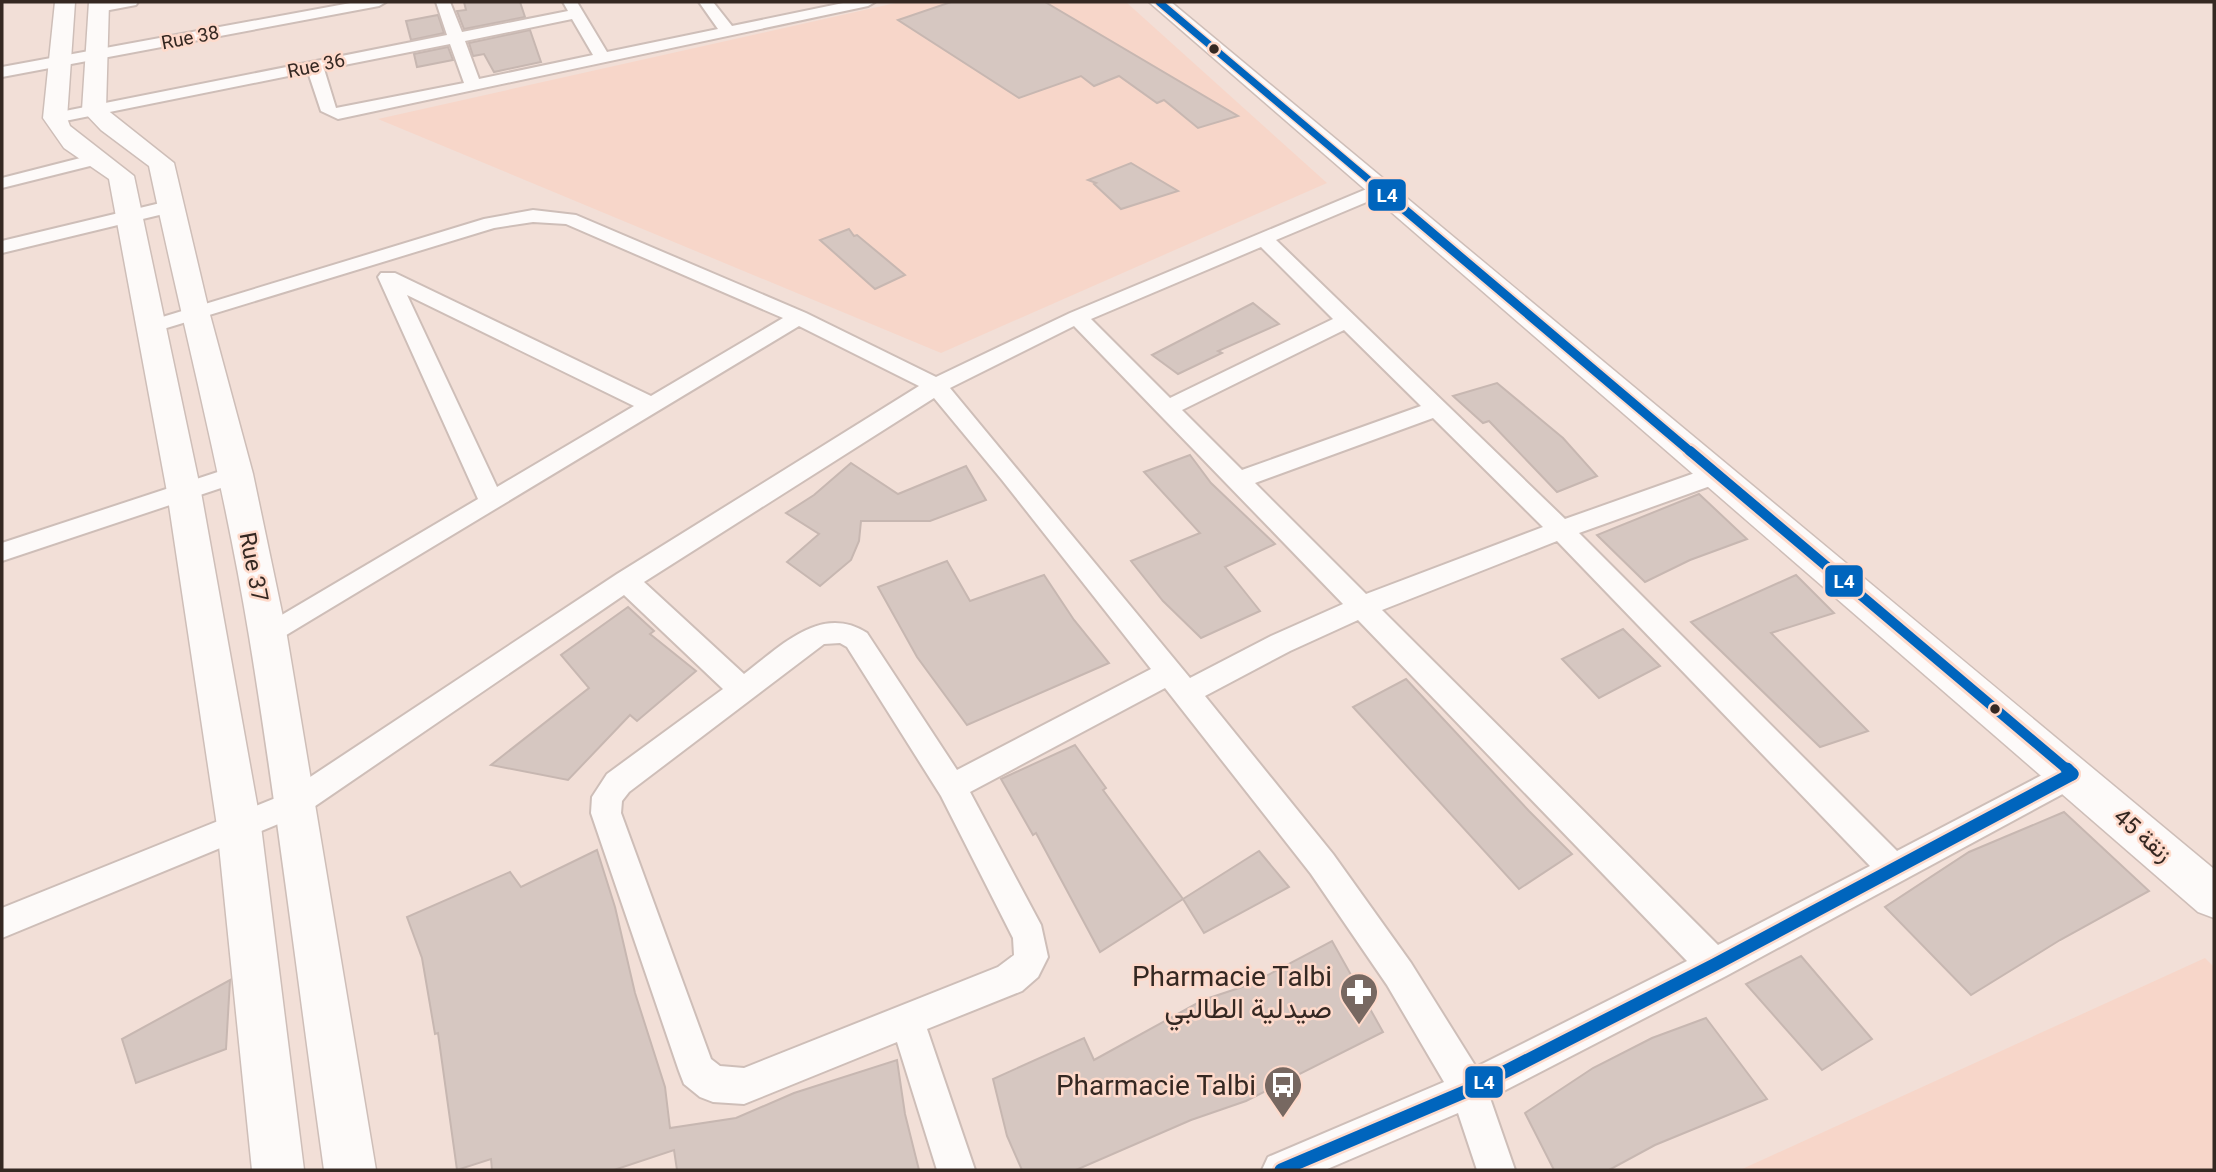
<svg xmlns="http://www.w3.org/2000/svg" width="2216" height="1172" font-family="Roboto,Vazirmatn,sans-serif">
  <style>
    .built { fill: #f7d6c9 }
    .building { fill: #d6c7c1; stroke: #c7b7b1; stroke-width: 2 }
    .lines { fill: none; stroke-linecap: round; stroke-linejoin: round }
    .street-casing { stroke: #cebeb8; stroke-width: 4 }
    .secondary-casing { stroke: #cebeb8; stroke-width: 3 }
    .street { fill: #fdfaf9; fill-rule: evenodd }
    .secondary { fill: #fdfaf9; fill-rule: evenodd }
    .bus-1-far3-casing { stroke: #fedacb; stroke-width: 10 }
    .bus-1-far2-casing { stroke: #fedacb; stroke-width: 13 }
    .bus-1-far1-casing { stroke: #fedacb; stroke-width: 16 }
    .bus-1-casing { stroke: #fedacb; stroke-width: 18 }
    .bus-1-far3 { stroke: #0065bd; stroke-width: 7 }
    .bus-1-far2 { stroke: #0065bd; stroke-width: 9 }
    .bus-1-far1 { stroke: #0065bd; stroke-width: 10 }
    .bus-1 { stroke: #0065bd; stroke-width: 13 }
    .bus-dot { fill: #352822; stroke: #fedacb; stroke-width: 2.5 }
    .labels { text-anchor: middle; stroke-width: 5; stroke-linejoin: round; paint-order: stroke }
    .far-street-label { font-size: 19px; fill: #352822; stroke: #fedacb }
    .street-label { font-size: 23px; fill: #352822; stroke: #fedacb }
    .near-poi-label { font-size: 28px; fill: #352822; stroke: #fedacb; text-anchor: end }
    .line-badge { stroke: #fedacb; stroke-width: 2.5 }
    .badge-label { font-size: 19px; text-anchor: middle; font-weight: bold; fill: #fff }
  </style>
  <rect width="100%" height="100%" fill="#f2dfd7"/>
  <!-- built -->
  <g class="built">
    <path d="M900 2H1126L1327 183 941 353 378 119Z"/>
    <path d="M2205 958 2214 967V1170H1740Z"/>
  </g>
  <!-- building -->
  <g class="building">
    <path d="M464 2H520L525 17 464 29 457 11 466 10Z"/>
    <path d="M951 2H1045L1238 116 1198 128 1164 100 1157 103 1119 76 1094 86 1081 76 1019 98 898 20Z"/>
    <path d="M438 15 444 33 411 40 406 21Z"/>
    <path d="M530 30 541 62 494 72 484 54 473 56 469 43Z"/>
    <path d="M448 47 453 60 417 67 414 54Z"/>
    <path d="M1131 163 1178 191 1121 209 1094 184 1096 183 1088 180Z"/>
    <path d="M849 229 854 236 857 235 905 275 875 289 820 240Z"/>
    <path d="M1253 303 1279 324 1218 351 1222 353 1178 374 1152 355Z"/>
    <path d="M1497 383 1563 438 1597 476 1557 492 1489 421 1483 423 1453 396Z"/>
    <path d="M1190 455 1211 483 1275 544 1225 567 1260 611 1201 638 1163 601 1131 561 1200 533 1144 472Z"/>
    <path d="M851 463 898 494 966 466 986 500 930 521H861L859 541 851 560 820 586 787 562 819 534 786 513 814 495Z"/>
    <path d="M1699 494 1747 539 1690 560 1645 582 1597 535Z"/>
    <path d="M947 561 970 601 1044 575 1074 620 1109 663 967 725 917 657 878 587Z"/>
    <path d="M1796 575 1834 613 1771 633 1868 731 1820 747 1691 622Z"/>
    <path d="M628 607 654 631 650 634 696 671 637 721 630 715 568 780 491 765 589 688 561 655Z"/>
    <path d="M1623 629 1660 666 1599 698 1562 659Z"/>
    <path d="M1406 679 1529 811 1572 854 1519 889 1353 707Z"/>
    <path d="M1075 745 1106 788 1103 790 1183 899 1100 952 1036 833 1033 835 1001 779Z"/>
    <path d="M2064 812 2149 891 2060 940 1971 995 1885 907 1969 852Z"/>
    <path d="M597 850 615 907 635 993 665 1087 670 1128 736 1118 794 1093 897 1060 905 1114 919 1170H677L674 1150 614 1170H492L491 1159 457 1170 438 1033 435 1034 422 958 407 917 510 872 521 887Z"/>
    <path d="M1259 851 1289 887 1204 933 1183 899Z"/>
    <path d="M1332 941 1383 1032 1246 1101 1191 1120 1076 1170H1022L1007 1136 993 1079 1084 1038 1094 1060 1203 1000 1251 984Z"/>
    <path d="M1801 956 1872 1039 1822 1070 1746 984Z"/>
    <path d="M230 980 226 1049 136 1083 122 1039Z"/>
    <path d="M1706 1018 1767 1099 1655 1145 1609 1170H1554L1525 1113 1593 1068 1652 1038Z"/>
  </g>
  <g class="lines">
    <defs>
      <g id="street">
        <path d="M108 2H138L136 5 99 12 92 8Z"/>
        <path d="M356 2H386L379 6 2 77V67Z"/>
        <path d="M436 2H450L462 32 568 11 563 2H577L607 52 718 29 699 2H713L732 26 848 2H875L868 6 338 119 321 111 308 72 55 123 46 118 55 113 447 35ZM572 19 593 55 479 79 465 41ZM450 44 464 83 336 108 324 69Z"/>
        <path d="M100 153 109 158 106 162 2 188V178Z"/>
        <path d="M1381 183 1390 189 1388 193 1276 240 1565 519 1709 468H1727L1730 474 1727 480 1579 533 1897 851 2061 765 2072 761 2083 765 2087 774 2083 783 1726 976 1490 1098 1515 1170H1477L1458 1113 1325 1170H1262L1268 1157 1444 1082 1387 985 1311 874 1165 688 970 792 1041 925 1048 957 1038 977 1022 991 927 1029 975 1170H937L897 1042 744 1104 713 1102 700 1097 684 1084 679 1071 591 813 592 797 607 774 723 689 624 595 305 813 2 938V908L283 795 617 574 919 386 799 326 268 646 258 643 254 636 258 629 478 499 378 277 381 273H395L651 396 783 318 566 224 533 222 494 228 160 330H146L142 326 146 322 484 219 533 210 576 215 806 313 936 377 1070 313ZM1261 247 1333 319 1170 398 1091 319ZM407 295 634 406 497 487ZM1074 326 1343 604 1271 636 1190 678 950 388ZM1344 330 1421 406 1242 470 1182 410ZM934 398 1002 480 1151 669 957 770 867 633C821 603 780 647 744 674L644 582ZM1433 418 1543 527 1366 594 1255 483ZM1557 541 1870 866 1718 945 1382 610ZM1358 620 1687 961 1476 1067 1411 963 1333 854 1205 696 1290 651ZM840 643 847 647 941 796 1013 938 1014 955 998 967 744 1068 720 1066 711 1059 621 813 622 801 629 792 824 644Z"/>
        <path d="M173 200 180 202 182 206 180 210 2 253V241Z"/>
        <path d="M236 466 245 468 248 474 245 480 2 561V543Z"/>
      </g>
      <g id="secondary">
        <path d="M55 2H75L67 118 70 126 134 176 201 492 261 826 304 1170H252L217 826 167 492 109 179 64 148 43 118Z"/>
        <path d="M89 2H109L106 109 174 163 209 311 253 474 287 636 376 1170H324C299 992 278 813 249 636 223 478 182 323 149 166L101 130 82 110Z"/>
        <path d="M1149 2H1171L2214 869V918L2198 912Z"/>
      </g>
    </defs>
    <!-- street casing -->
    <use href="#street" class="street-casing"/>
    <!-- secondary casing -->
    <use href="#secondary" class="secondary-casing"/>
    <!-- street -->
    <use href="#street" class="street"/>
    <!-- secondary -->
    <use href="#secondary" class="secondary"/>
    <defs>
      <path id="bus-1-far3" d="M1159 2 1394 201"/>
      <path id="bus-1-far2" d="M1392 199 1692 453"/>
      <path id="bus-1-far1" d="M1690 451 2069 771"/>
      <g id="bus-1">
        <path d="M2067 769 2072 774"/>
        <path d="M1281 1170 1469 1090 1714 965 2072 774"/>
      </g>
    </defs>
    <!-- bus-1-far3 casing -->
    <use href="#bus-1-far3" class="bus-1-far3-casing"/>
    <!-- bus-1-far2 casing -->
    <use href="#bus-1-far2" class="bus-1-far2-casing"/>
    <!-- bus-1-far1 casing -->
    <use href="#bus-1-far1" class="bus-1-far1-casing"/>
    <!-- bus-1 casing -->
    <use href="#bus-1" class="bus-1-casing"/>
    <!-- bus-1-far3 -->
    <use href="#bus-1-far3" class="bus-1-far3"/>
    <!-- bus-1-far2 -->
    <use href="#bus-1-far2" class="bus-1-far2"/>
    <!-- bus-1-far1 -->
    <use href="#bus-1-far1" class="bus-1-far1"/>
    <!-- bus-1 -->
    <use href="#bus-1" class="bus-1"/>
  </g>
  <!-- icons -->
  <defs>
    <symbol id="pharmacy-pin" viewBox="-11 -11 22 30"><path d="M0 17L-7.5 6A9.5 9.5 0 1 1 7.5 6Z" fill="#776861" stroke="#fedacb"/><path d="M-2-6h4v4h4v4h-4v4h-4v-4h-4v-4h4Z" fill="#fff"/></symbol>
    <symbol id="bus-pin" viewBox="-11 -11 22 30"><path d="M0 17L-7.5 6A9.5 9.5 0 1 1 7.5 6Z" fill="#776861" stroke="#fedacb"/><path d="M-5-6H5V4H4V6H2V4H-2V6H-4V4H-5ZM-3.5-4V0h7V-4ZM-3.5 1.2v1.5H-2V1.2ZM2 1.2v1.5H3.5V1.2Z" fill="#fff"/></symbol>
  </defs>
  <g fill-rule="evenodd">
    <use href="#pharmacy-pin" x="1337" y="970" width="44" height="60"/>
    <use href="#bus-pin" x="1261" y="1063" width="44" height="60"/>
  </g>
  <!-- markers -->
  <g class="bus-dot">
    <circle cx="1214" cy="49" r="6"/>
    <circle cx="1995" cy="709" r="6"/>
  </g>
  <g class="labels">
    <!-- far-street labels -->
    <g class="far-street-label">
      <text transform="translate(190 37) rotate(-11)" y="7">Rue 38</text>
      <text transform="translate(316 65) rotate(-12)" y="7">Rue 36</text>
    </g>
    <!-- street labels -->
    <g class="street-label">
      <text transform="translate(254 567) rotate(79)" y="8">Rue 37</text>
      <text transform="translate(2143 835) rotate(41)" y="8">زنقة 45</text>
    </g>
    <!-- near-poi labels -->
    <g class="near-poi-label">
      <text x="1332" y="986">Pharmacie Talbi<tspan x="1332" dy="32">صيدلية الطالبي</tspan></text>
      <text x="1256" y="1095">Pharmacie Talbi</text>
    </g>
  </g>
  <g class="line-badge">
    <rect x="1367" y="178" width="40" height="34" rx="7" fill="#0065bd"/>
    <rect x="1824" y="564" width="40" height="34" rx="7" fill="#0065bd"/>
    <rect x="1464" y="1065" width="40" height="34" rx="7" fill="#0065bd"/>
  </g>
  <g class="badge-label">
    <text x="1387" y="202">L4</text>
    <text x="1844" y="588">L4</text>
    <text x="1484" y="1089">L4</text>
  </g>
  <!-- border -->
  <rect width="2216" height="1172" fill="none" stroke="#352822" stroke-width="7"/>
</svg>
